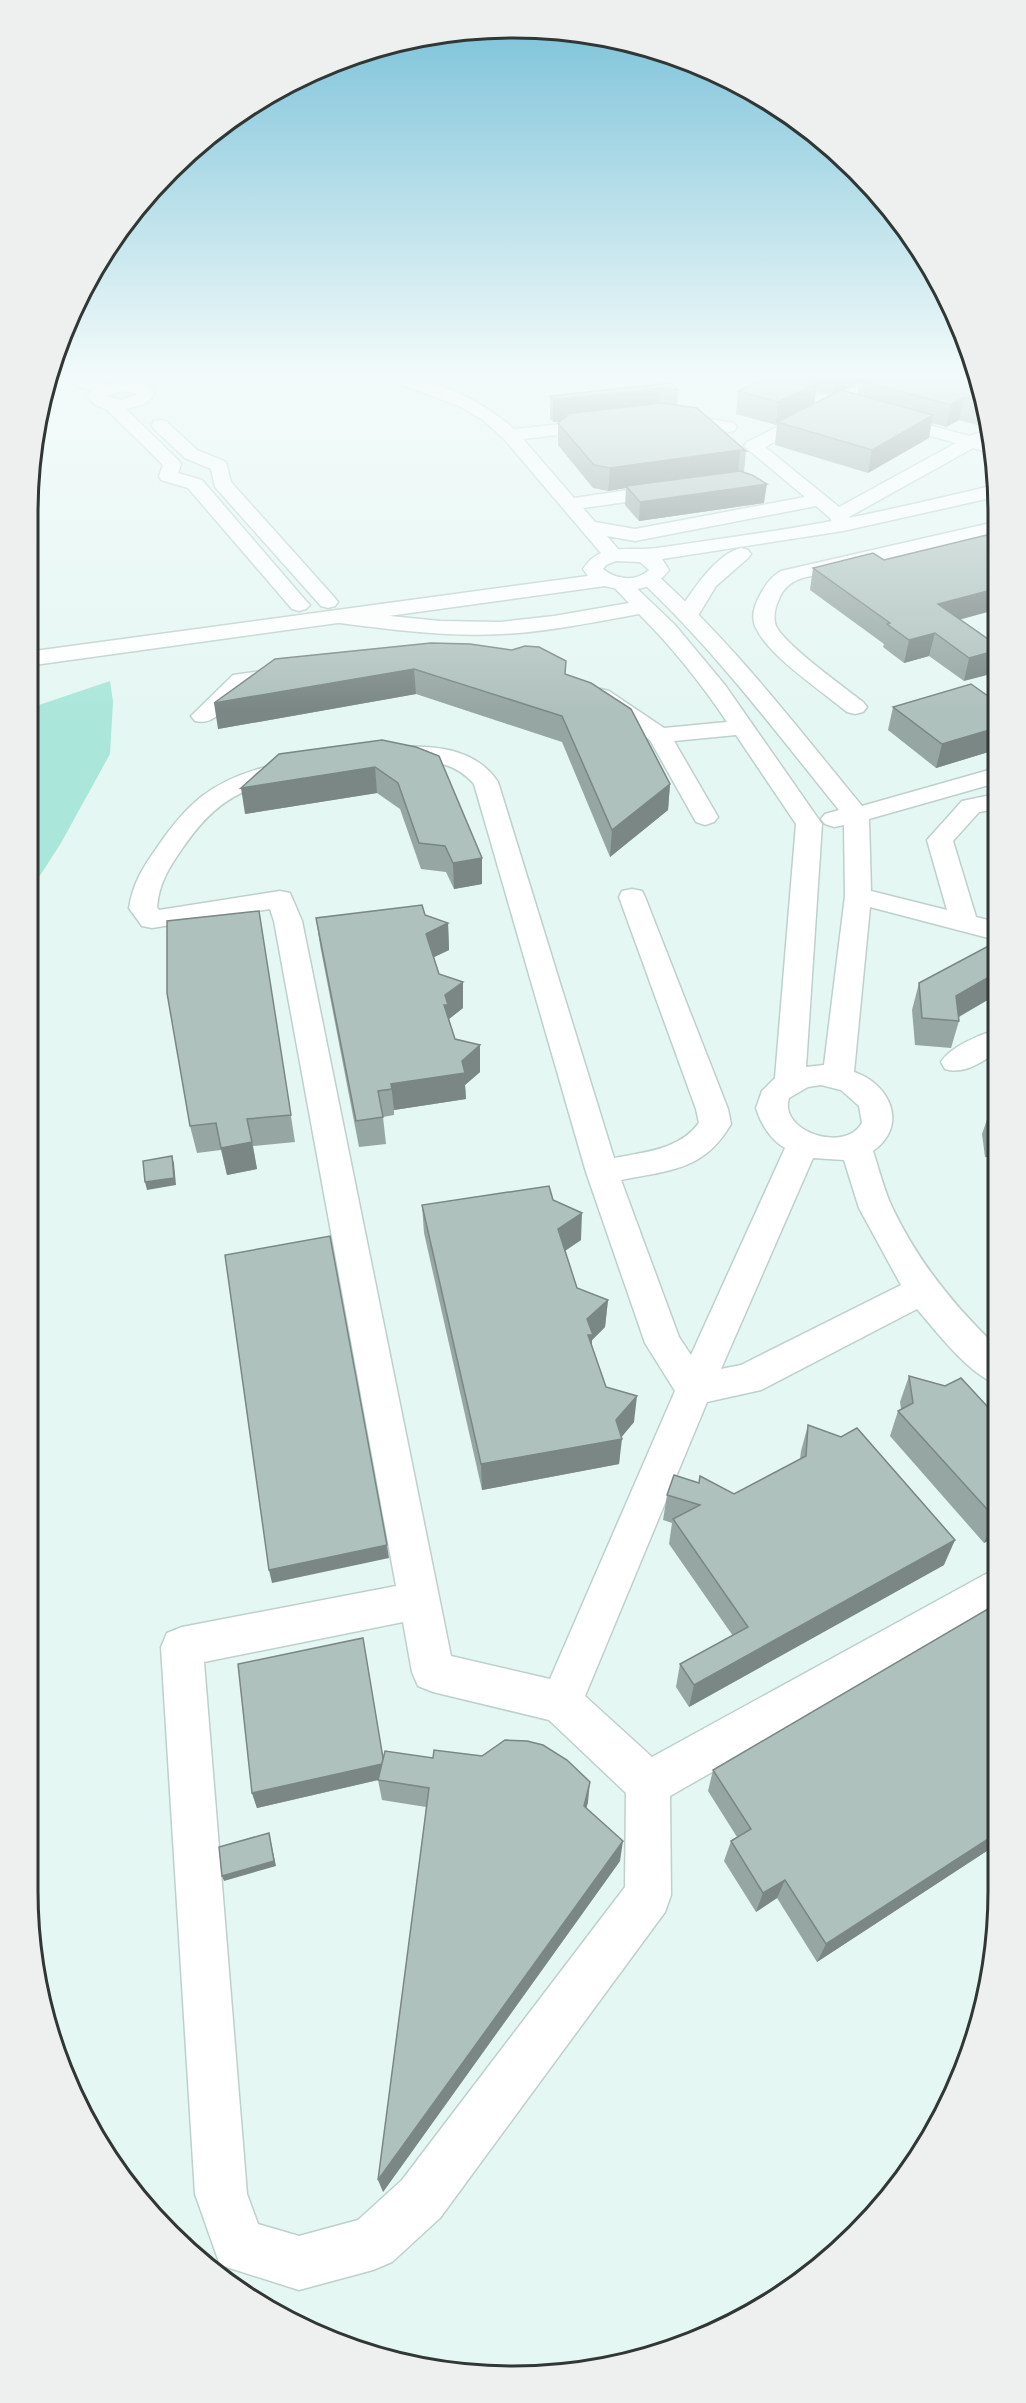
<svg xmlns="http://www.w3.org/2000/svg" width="1026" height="2403" font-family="'Archivo Narrow',sans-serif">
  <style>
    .green { fill: #abe6da }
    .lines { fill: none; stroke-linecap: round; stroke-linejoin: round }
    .minor-casing { stroke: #bed0cc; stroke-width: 3 }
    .major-casing { stroke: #bed0cc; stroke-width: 3 }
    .minor { fill: #fff; fill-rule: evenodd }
    .major { fill: #fff; fill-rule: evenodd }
    .wall { fill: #96a6a3; fill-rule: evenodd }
    .shaded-wall { fill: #7a8784 }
    .building { fill: #afc1bd; stroke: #7a8784; stroke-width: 1.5 }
    .rim { fill: none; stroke: #303735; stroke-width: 3 }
  </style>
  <rect width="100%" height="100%" fill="#e5f7f3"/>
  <!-- green -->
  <path class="green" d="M110 681 113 702 110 754 61 843 30 891 27 920V709Z"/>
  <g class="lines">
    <defs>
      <g id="minor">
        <path d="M56 375H79L105 385 123 381 150 385 154 395C148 404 137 407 126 409L178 460 181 464 178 473 202 480 306 601 310 605 306 609 299 611 292 609 188 488 161 480 159 476 163 465 106 409 95 405 88 397 92 391 58 378ZM123 391 137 394 121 400 105 396Z"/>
        <path d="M382 375C429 375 479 398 514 429L601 420 607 421 610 425 607 429 601 430 523 439 574 498 669 484 676 486 678 490 676 494 669 496 583 508 595 522 635 529 805 497 744 446 747 442 820 405 727 378 725 375H751L833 398 879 375H899L897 378 850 403 969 436 981 432 987 433 990 437 987 441 993 443 995 454 973 448 849 517 853 525 850 529H836L830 518 816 506 635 541 607 536 623 555 620 559H606L504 439 483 420 459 406 384 378ZM837 410 956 443 839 507 765 447Z"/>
        <path d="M674 413 734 423 737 427 734 431 728 432 668 422 665 418 668 414Z"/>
        <path d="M160 420 166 421 197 450 226 462 231 482 335 598 338 602 335 606 328 608 321 606 215 487 211 469 185 458 154 429 151 425 154 421Z"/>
        <path d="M995 522V534L802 578C791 582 783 588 779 599 775 607 773 617 776 626 785 645 844 687 863 702L867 707 863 712 855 714 847 712C822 691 768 656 755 626 751 616 755 604 760 595 765 585 772 576 781 571Z"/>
        <path d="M650 573 657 575C734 644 796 726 862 806L996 768V783L869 819 871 891 947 910 927 840 962 801 996 794V809L979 812 953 841 976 917 996 922V940L870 907 854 1072C890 1084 909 1125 873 1151 879 1169 884 1190 892 1207 918 1262 954 1306 997 1347L998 1384C971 1377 935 1330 917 1309L761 1390 707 1402 585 1696 652 1757 984 1575 998 1569V1609L670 1796 671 1895 665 1912 440 2218 392 2262 373 2270 299 2290 220 2265 195 2194 161 1647 167 1633 182 1627 396 1586 274 921 270 909 152 928 142 926 129 908C133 883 143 867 158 846 187 804 211 782 262 768 275 764 289 759 303 763L306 768 303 773C244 788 217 797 182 849 168 869 159 884 157 907L159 910 280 891 290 893 302 921 451 1656 550 1679 675 1391 645 1343 586 1172 474 784C445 751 417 768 382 759L378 754 382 749 390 747C430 745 474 746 498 782L614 1158C645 1152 679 1150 699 1123L696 1109 619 897 622 891 632 889 642 891 645 897 728 1109 731 1124C704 1171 669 1170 621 1180L679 1337 691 1355 785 1148C770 1139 761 1124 756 1108L762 1091 775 1078 796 824 736 735 674 741 718 817 714 822 705 825 696 822 650 740 593 701 590 696 593 691 601 689 609 691 664 728 727 722C701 683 672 647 639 614 594 622 548 632 502 634 448 637 394 630 340 623L332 622 329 617 332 612 340 611 440 621 500 622 554 616 629 603 610 583 613 579 620 577 627 579 675 625 725 685 822 824 806 1067 824 1065 845 896 844 825 834 827 825 824 821 819 825 814 839 810C776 732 716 652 643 583L640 579 643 575ZM821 1085 841 1090 859 1106 862 1123C844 1154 778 1131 789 1098L808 1087ZM813 1158 844 1160 859 1208 901 1285 741 1365 721 1369ZM403 1622 412 1672 418 1686 433 1692 549 1720 626 1793 625 1887 402 2180 358 2220 299 2236 258 2224 247 2194 204 1662Z"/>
        <path d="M291 667 299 669 302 674 299 679C285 682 258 681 247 686 228 697 220 727 195 721L191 716 233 675Z"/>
        <path d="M996 1030 997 1053C980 1062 965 1075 945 1069L941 1062C950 1047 979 1035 996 1030Z"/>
      </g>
      <g id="major">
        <path d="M995 485V497L843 531 662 559 669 570C654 591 629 593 605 586L27 666V652L588 576 583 569C601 541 629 552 657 548 719 539 781 531 843 519 894 509 944 497 995 485ZM616 561 640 562 649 570C636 582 616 580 603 569L606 565Z"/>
        <path d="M741 548 748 550 751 554 748 558 716 586 696 619 688 620 680 619 677 614C692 592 714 555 741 548Z"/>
      </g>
    </defs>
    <!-- minor casing -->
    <use href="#minor" class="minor-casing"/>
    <!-- major casing -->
    <use href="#major" class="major-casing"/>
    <!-- minor -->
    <use href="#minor" class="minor"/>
    <!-- major -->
    <use href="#major" class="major"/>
  </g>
  <!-- wall -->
  <g class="wall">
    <path d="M802 375H975L985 411 981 426 959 420 946 427 931 423 929 438 868 473 775 445 777 424 776 425 736 414 738 391 802 379ZM859 382 857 394 843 391ZM816 391 831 395 814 403Z"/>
    <path d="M645 386 678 390 677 405 746 451 744 472 764 503 639 521 625 505 626 488 608 491 593 488 558 445V423L560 422H553L550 419V396L645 388Z"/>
    <path d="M813 568 960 619 995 644 964 681 929 656 904 663 883 647 884 644 810 590Z"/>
    <path d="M275 659 566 674 670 784 668 810 610 857 562 742 416 694 218 729Z"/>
    <path d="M988 696 995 750 936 768 888 730 893 707Z"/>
    <path d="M382 740 482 884 454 889 446 872 421 869 400 809 377 793 245 814Z"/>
    <path d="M996 801V842L988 828Z"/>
    <path d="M259 911 295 1142 253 1146 257 1169 227 1175 221 1150 197 1153 190 1126Z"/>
    <path d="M425 915 448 923 449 950 434 957 439 974 463 1008 449 1019 455 1039 480 1072 465 1085 466 1099 394 1110V1115L383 1117 386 1144 359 1147 320 945 316 918Z"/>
    <path d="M996 942V995L959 1017V1021L951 1048 915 1045 912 1010 919 983Z"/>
    <path d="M997 1054V1182L994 1158 985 1157 982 1134 991 1108 988 1079Z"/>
    <path d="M553 1200 581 1240 565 1251 577 1288 608 1300 605 1327 592 1340V1346L606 1387 634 1422 621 1437 619 1464 482 1490 424 1233 422 1205Z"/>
    <path d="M909 1376 998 1418V1535L984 1543 890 1436 898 1411 901 1409 900 1402Z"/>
    <path d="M808 1425 944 1565 689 1707 676 1687 680 1664 733 1636 669 1544 672 1523 663 1520 667 1495 734 1494 800 1459 801 1451Z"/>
    <path d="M998 1603 999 1843 817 1962 777 1898 756 1912 724 1861 731 1841 737 1837 708 1791 713 1770Z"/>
    <path d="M383 1758 588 1802 586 1808 620 1861 383 2192 426 1807 382 1800 378 1780 257 1808 252 1793Z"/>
  </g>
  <!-- shaded-wall -->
  <g class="shaded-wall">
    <path d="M841 375H874L860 380 859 382 833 396 835 378Z"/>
    <path d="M817 383 814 406 777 422V424L776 425 778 402Z"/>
    <path d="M660 388 659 411 565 414V421L553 422V400Z"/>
    <path d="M964 397 959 420 946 427 951 405Z"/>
    <path d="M933 415 929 438 868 473 872 450Z"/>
    <path d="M740 450 738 473 626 486V488L608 491 610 468Z"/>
    <path d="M767 484 764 503 639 521 640 502Z"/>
    <path d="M995 589V610L933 627 938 604Z"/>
    <path d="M935 633 929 656 904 663 909 640Z"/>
    <path d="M995 651V673L964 681 969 658Z"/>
    <path d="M414 669 416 694 218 729 214 703Z"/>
    <path d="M996 718V746L995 750 936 768 942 744Z"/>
    <path d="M375 767 377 793 245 814 241 788Z"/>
    <path d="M670 784 668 810 610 857 612 830Z"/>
    <path d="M482 858V884L454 889 453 863Z"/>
    <path d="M448 923 449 950 428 960 426 934Z"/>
    <path d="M996 973V995L953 1020 956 996Z"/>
    <path d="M463 982V1008L449 1019 444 1005 445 995Z"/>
    <path d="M480 1045V1072L465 1085 466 1099 394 1110 391 1084 462 1061Z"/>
    <path d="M252 1142 257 1169 227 1175 221 1148Z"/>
    <path d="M172 1156 174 1163 176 1185 147 1190 145 1182Z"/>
    <path d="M582 1213 581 1240 557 1256 558 1229Z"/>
    <path d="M608 1300 605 1327 592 1340 591 1361 587 1319Z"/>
    <path d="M637 1396 634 1422 620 1439H622L619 1464 482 1490 481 1464 616 1420Z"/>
    <path d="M998 1516V1535L984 1543 995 1518Z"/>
    <path d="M955 1540 944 1565 689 1707 694 1685Z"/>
    <path d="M387 1545 389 1558 272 1583 269 1570Z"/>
    <path d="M384 1763 378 1780 257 1808 252 1793Z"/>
    <path d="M590 1782 588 1802 582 1826 584 1806Z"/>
    <path d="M999 1832V1843L817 1962 826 1944Z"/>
    <path d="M269 1833 276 1866 224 1881 222 1876Z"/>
    <path d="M623 1841 620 1861 383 2192 378 2180Z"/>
    <path d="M785 1880 777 1898 756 1912 763 1893Z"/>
  </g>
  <!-- building -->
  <g class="building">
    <path d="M772 375H787L817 383 778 402 738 391Z"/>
    <path d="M826 375H841L835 378Z"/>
    <path d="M870 375H975L982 402 964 397 951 405 860 380Z"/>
    <path d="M671 383 678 390 660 388 553 400 550 396 641 386 647 388 645 386Z"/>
    <path d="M841 390 933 415 872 450 777 422Z"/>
    <path d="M661 403 697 408 746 451 740 450 610 468 594 465 558 423 567 416 565 414Z"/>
    <path d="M740 471 752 475 767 484 640 502 626 486Z"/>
    <path d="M995 533V589L938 604 995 644V651L969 658 935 633 909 640 887 624 890 623 813 568 873 553 884 560Z"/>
    <path d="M431 643 470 644 512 650 525 646 539 647 566 661 565 674 591 683 631 709 670 784 612 830 562 716 414 669 214 703 275 659Z"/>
    <path d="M971 684 988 696 996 694V718L991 719 996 722V728L942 744 893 707Z"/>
    <path d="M382 740 416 747 439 756 482 858 453 863 445 846 419 843 398 783 375 767 241 788 279 754Z"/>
    <path d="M422 905 425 915 448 923 426 934 439 974 463 982 445 995 448 1005H444L455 1039 480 1045 462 1061 465 1073 391 1084 392 1089 378 1091 383 1117 356 1121 316 918Z"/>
    <path d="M259 911 291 1115 247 1119 252 1142 221 1148 216 1123 190 1126 167 993V921Z"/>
    <path d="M996 942V973L956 996 959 1021 922 1018 919 983Z"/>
    <path d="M992 1107H997V1130L994 1129Z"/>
    <path d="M172 1156 174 1178 145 1182 143 1161Z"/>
    <path d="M549 1186 553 1200 582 1213 558 1229 577 1288 608 1300 587 1319 593 1335H588L606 1387 637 1396 616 1420 622 1439 481 1464 422 1205Z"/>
    <path d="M330 1236 387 1545 269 1570 225 1255Z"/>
    <path d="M909 1376 945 1386 961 1378 998 1418V1516L995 1518 898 1411 913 1403Z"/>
    <path d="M808 1425 841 1437 857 1428 955 1540 694 1685 680 1664 748 1627 673 1519 700 1505 667 1495 674 1475 699 1483 700 1476 734 1494 806 1456Z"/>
    <path d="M998 1603 999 1832 826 1944 785 1880 763 1893 731 1841 751 1829 713 1770Z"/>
    <path d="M363 1638 383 1758 382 1764 252 1793 238 1664Z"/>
    <path d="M505 1740 527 1741 543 1745 567 1760 590 1782 584 1806 623 1841 378 2180 429 1788 378 1780 385 1751 433 1758 434 1750 482 1756Z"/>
    <path d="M269 1833 274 1861 222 1876 219 1847Z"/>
  </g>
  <!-- sky -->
  <linearGradient id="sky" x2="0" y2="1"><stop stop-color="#77c0d8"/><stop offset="0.53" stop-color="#f3fbfa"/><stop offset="1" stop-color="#f3fbfa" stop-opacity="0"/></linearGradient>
  <rect width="1026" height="711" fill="url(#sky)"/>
  <!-- crop -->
  <path d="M0 0H1026V2403H0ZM513 38H513A475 475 0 0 1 988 513V1891A475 475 0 0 1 513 2366H513A475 475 0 0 1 38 1891V513A475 475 0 0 1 513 38Z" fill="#eeefef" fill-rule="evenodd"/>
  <path class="rim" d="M513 38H513A475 475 0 0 1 988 513V1891A475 475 0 0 1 513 2366H513A475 475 0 0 1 38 1891V513A475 475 0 0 1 513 38Z"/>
</svg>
